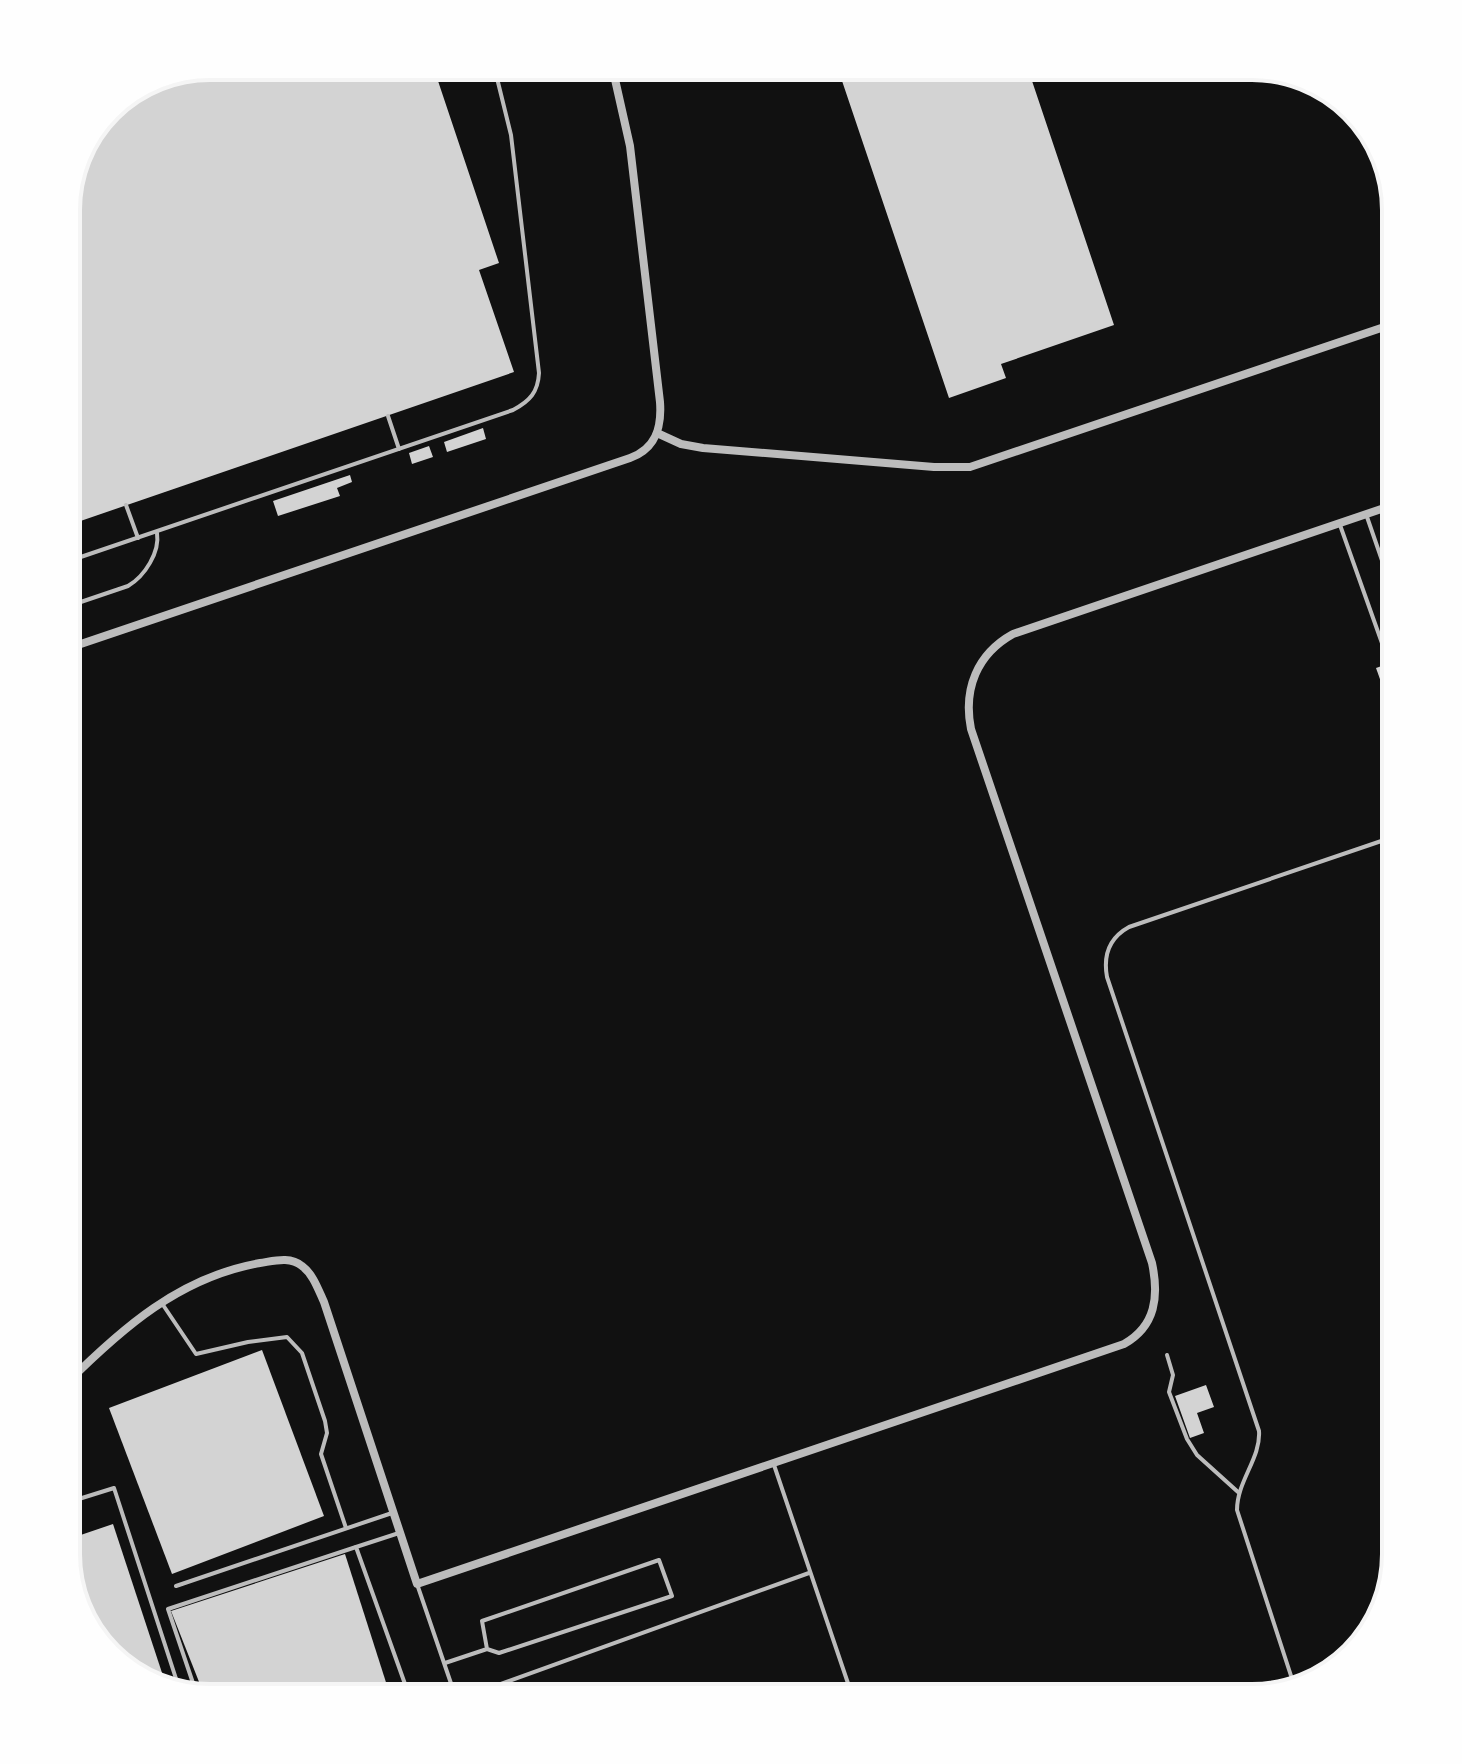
<svg xmlns="http://www.w3.org/2000/svg" width="1462" height="1764" font-family="'Varela Round',sans-serif">
  <style>
    .building { fill: #d3d3d3 }
    .lines { fill: none; stroke-linecap: round; stroke-linejoin: round }
    .service { stroke: #bcbcbc; stroke-width: 4 }
    .minor { stroke: #bcbcbc; stroke-width: 8 }
    .rim { fill: none; stroke: #f5f5f5; stroke-width: 4 }
  </style>
  <rect width="100%" height="100%" fill="#111"/>
  <!-- building -->
  <g class="building">
    <path d="M210 66H433L499 263 479 270 514 372 66 526V200L81 147 115 102Z"/>
    <path d="M837 66H1027L1114 325 1001 364 1006 378 949 398Z"/>
    <path d="M483 428 486 439 447 452 444 442Z"/>
    <path d="M429 446 433 457 412 464 409 453Z"/>
    <path d="M350 475 352 482 337 488 340 496 278 516 273 501Z"/>
    <path d="M1396 661V676L1381 682 1376 668Z"/>
    <path d="M262 1350 324 1516 172 1574 109 1408Z"/>
    <path d="M1206 1385 1214 1407 1197 1413 1204 1433 1190 1438 1175 1396Z"/>
    <path d="M113 1524 167 1688 146 1683 91 1634 66 1554V1540Z"/>
    <path d="M345 1554 391 1698 205 1697 171 1611Z"/>
  </g>
  <g class="lines">
    <!-- service -->
    <g class="service">
      <path d="M388 416 399 449"/>
      <path d="M126 505 138 538"/>
      <path d="M1366 514 1396 601"/>
      <path d="M1340 525 1388 660"/>
      <path d="M66 562 513 410C530 401 538 392 539 373L511 135 494 66"/>
      <path d="M66 607 128 586C145 576 160 552 157 533"/>
      <path d="M1395 680 1396 682"/>
      <path d="M161 1302 196 1354 248 1342 287 1337 302 1353 325 1421 327 1433 321 1454 346 1528"/>
      <path d="M1167 1355 1173 1375 1169 1392 1187 1439 1197 1455 1238 1492"/>
      <path d="M774 1465 853 1698"/>
      <path d="M66 1503 114 1488 180 1691"/>
      <path d="M399 1533 356 1547 410 1698"/>
      <path d="M417 1584 456 1698"/>
      <path d="M176 1586 392 1513"/>
      <path d="M445 1663 487 1649 499 1653 672 1596 659 1560 482 1621 487 1649"/>
      <path d="M1294 1685 1237 1510C1237 1481 1261 1458 1259 1431L1107 977C1103 955 1109 938 1129 927L1396 836"/>
      <path d="M493 1687 497 1698"/>
      <path d="M197 1695 168 1609 356 1547"/>
      <path d="M462 1698 809 1573"/>
    </g>
    <!-- minor -->
    <g class="minor">
      <path d="M657 433 681 444 703 448 934 467H970L1396 323"/>
      <path d="M66 649 630 458C655 449 662 429 660 402L630 146 612 66"/>
      <path d="M66 1384C122 1328 180 1277 260 1263 274 1261 290 1256 302 1266 313 1274 318 1289 324 1302L417 1584 1124 1344C1156 1326 1159 1296 1152 1263L971 729C963 689 977 654 1013 634L1396 504"/>
    </g>
  </g>
  <!-- crop -->
  <path d="M0 0H1462V1764H0ZM210 80H1252A130 130 0 0 1 1382 210V1554A130 130 0 0 1 1252 1684H210A130 130 0 0 1 80 1554V210A130 130 0 0 1 210 80Z" fill="#fefefe" fill-rule="evenodd"/>
  <path class="rim" d="M210 80H1252A130 130 0 0 1 1382 210V1554A130 130 0 0 1 1252 1684H210A130 130 0 0 1 80 1554V210A130 130 0 0 1 210 80Z"/>
</svg>
